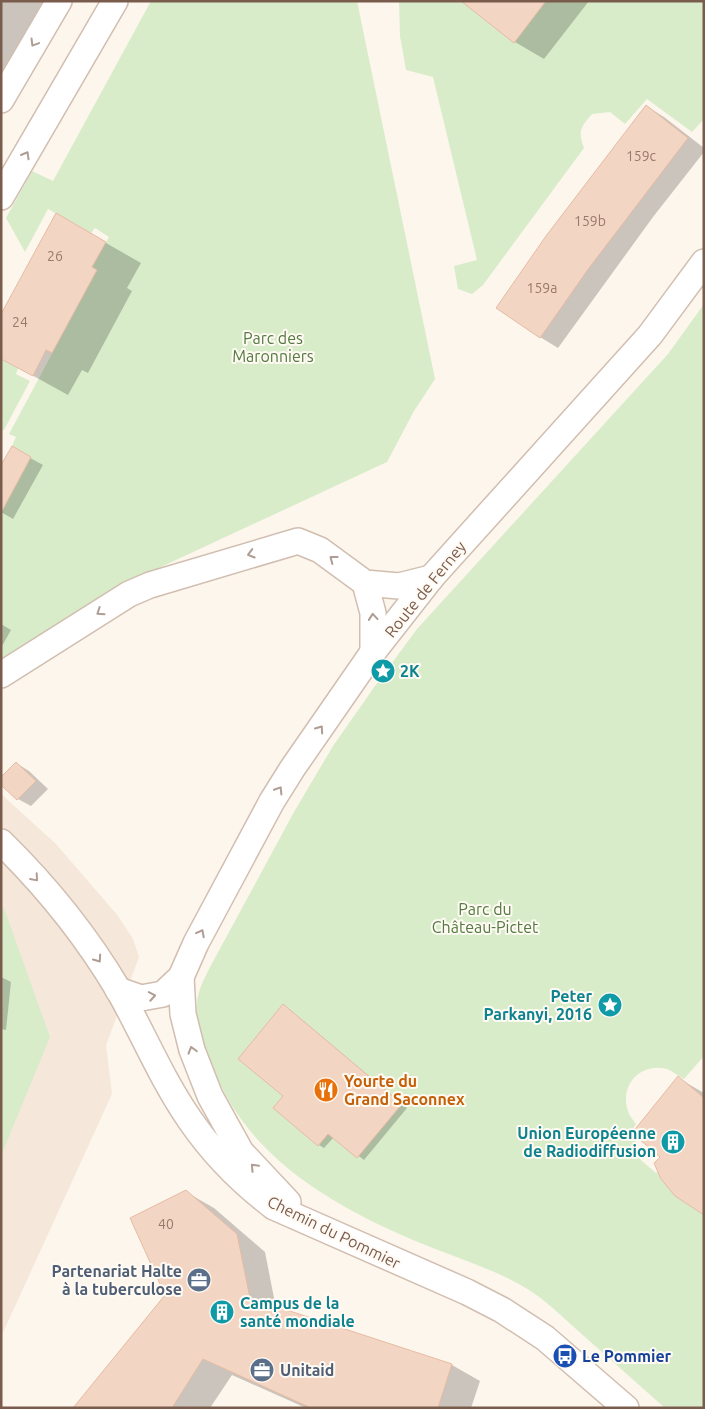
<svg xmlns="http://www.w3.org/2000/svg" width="705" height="1409" font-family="Ubuntu,sans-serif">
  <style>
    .residential { fill: #f5e8da }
    .green { fill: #d8ecc9 }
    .shadow { fill: #0003 }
    .building { fill: #f3d5c3; stroke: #e6bba3 }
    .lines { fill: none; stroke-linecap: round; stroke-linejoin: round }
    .minor-casing { stroke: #d1beb0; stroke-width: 28 }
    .minor { stroke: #fff; stroke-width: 25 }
    .oneway { stroke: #af9d94 }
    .labels { text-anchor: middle; stroke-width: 4; stroke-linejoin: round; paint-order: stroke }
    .number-label { font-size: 14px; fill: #987a6a }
    .park-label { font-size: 16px; fill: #537a41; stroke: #fffaf3 }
    .street-label { font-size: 16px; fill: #7a5c4d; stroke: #fffaf3 }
    .culture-label { font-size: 16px; font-weight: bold; fill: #0d838f; stroke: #fffaf3; text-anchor: start }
    .food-label { font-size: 16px; font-weight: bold; fill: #c56008; stroke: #fffaf3; text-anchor: start }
    .service-label { font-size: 16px; font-weight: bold; fill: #4e5e75; stroke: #fffaf3; text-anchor: end }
    .transit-label { font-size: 16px; font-weight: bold; fill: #164399; stroke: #fffaf3; text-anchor: start }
  </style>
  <rect width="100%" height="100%" fill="#fdf6ec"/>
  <!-- residential -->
  <path class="residential" d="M1 794 56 844 118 916 133 939 139 957 106 1045 112 1094 1 1337Z"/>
  <!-- green -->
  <g class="green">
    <path d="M151 1H357L435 379 414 411 387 462 120 586 1 660V511L31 457 12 446 16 437 9 434 97 270 92 267 109 237 95 228 91 233 48 209 25 252 6 218 32 171 53 181Z"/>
    <path d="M399 1H704V119L692 132 647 99 625 124 610 112 592 114C580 128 578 131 584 148L483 285 472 294 458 289 454 266 477 260 433 77 406 70 400 36Z"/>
    <path d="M704 304V1056L684 1079C679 1076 672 1071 667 1069 641 1062 619 1085 628 1111 629 1115 633 1120 636 1124L630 1133 637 1140 629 1150 656 1173 662 1168 704 1212V1408H665C638 1384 612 1361 585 1337 568 1322 544 1298 524 1287 492 1268 456 1258 423 1244 334 1207 246 1158 211 1063 203 1041 191 1012 200 989 202 982 206 976 209 969L294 812 333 746 375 686 417 629 668 354Z"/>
    <path d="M1 359 18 368 16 374 30 381 4 430 1 429Z"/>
    <path d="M4 908 50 1037 1 1156V909Z"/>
  </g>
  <!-- shadow -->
  <g class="shadow">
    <path d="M1 1H43L1 78Z"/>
    <path d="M480 1H589L544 59 515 42Z"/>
    <path d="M646 106 664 117 704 148V152L653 217 558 348 540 337Z"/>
    <path d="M57 215 141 263 127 288 132 291 88 373 82 370 68 395 19 368Z"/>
    <path d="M12 448 43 465 13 519 1 512Z"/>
    <path d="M1 624 11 630 1 648Z"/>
    <path d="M16 763 29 771 48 789 31 806 18 799 1 783Z"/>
    <path d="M1 977 11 982 6 1030 1 1029Z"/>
    <path d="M289 1009 407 1108 364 1160 334 1137 324 1148 319 1145 285 1096Z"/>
    <path d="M678 1078 704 1093V1213L662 1156Z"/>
    <path d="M186 1192 214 1208 265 1252 276 1308 452 1365 480 1381 471 1408H306L232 1375 210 1408H75L167 1296Z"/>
  </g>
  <!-- building -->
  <g class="building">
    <path d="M461 1H546L514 43Z"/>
    <path d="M646 105 688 138 589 268 540 338 496 308 546 236Z"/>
    <path d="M56 213 106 242 92 267 97 270 52 353 46 350 33 376 1 359V314Z"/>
    <path d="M12 446 31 457 1 513V465Z"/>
    <path d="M16 762 36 781 17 800 1 785V777Z"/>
    <path d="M283 1004 402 1104 357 1158 328 1134 318 1146 273 1108 283 1096 238 1059Z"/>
    <path d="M678 1076 704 1098V1215L675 1196 661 1179 654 1163 660 1157 632 1133Z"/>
    <path d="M186 1190 237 1234 250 1298 452 1364 438 1408H311L203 1359 172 1408H73L165 1295 130 1218Z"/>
  </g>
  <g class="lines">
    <defs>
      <g id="minor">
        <path d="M1 100 59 1"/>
        <path d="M1 197 115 1"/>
        <path d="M365 583 373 613V652"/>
        <path d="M1 675 129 594 150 585 298 541 320 550 365 583 399 586 431 578"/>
        <path d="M1 842C46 886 87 937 119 991 143 1033 162 1080 190 1120 214 1155 241 1182 274 1207L467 1292 502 1310 545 1338 626 1408"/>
        <path d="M181 977 183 1014 192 1050 210 1096 241 1152 288 1202"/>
        <path d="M118 990 141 998 163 994 181 977 196 943 272 801 292 769 373 652 431 578 650 335 704 262"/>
      </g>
    </defs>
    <!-- minor casing -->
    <use href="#minor" class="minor-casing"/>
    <!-- minor -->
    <use href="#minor" class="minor"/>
  </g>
  <!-- one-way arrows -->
  <defs><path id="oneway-chevron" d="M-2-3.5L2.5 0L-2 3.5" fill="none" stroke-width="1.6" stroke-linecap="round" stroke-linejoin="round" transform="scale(1.25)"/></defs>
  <g class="oneway">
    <use href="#oneway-chevron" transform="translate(34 43) rotate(121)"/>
    <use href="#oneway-chevron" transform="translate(26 155) rotate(-60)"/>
    <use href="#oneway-chevron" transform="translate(251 554) rotate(164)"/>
    <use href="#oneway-chevron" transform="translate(333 559) rotate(-143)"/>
    <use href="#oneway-chevron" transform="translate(100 612) rotate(146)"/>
    <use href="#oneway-chevron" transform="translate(373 617) rotate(-95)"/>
    <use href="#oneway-chevron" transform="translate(320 729) rotate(-55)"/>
    <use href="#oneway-chevron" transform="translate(279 790) rotate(-58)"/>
    <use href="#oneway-chevron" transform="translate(35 878) rotate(49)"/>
    <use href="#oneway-chevron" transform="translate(201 933) rotate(-62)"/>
    <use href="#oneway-chevron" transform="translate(98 959) rotate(55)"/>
    <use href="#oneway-chevron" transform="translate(152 996) rotate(-10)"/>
    <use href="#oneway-chevron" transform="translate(192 1050) rotate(-106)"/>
    <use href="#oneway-chevron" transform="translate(254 1167) rotate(-133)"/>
  </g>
  <!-- icons -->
  <defs>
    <symbol id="sight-disc" viewBox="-11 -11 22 22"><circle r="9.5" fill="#0f9aa8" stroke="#fffaf3"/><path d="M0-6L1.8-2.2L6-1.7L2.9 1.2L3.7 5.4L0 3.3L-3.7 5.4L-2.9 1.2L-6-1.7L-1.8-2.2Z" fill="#fff"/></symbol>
    <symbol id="restaurant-disc" viewBox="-11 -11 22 22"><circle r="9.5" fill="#e8710a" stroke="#fffaf3"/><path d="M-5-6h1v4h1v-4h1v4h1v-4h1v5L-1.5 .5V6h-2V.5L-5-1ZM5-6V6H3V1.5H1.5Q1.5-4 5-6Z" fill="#fff"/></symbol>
    <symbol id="building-disc" viewBox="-11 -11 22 22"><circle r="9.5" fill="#0f9aa8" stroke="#fffaf3"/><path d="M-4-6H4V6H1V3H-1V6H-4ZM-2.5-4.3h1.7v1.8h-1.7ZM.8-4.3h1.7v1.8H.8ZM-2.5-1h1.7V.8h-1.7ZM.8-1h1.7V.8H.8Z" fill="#fff"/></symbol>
    <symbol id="office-disc" viewBox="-11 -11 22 22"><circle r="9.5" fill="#5c6f8a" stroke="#fffaf3"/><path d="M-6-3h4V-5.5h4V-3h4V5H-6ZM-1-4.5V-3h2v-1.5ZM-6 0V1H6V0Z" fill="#fff"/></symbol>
    <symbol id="bus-disc" viewBox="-11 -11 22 22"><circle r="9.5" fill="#1a4fb4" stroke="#fffaf3"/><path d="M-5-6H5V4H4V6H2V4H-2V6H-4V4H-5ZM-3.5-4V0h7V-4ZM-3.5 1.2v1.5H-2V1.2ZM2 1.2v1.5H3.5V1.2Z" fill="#fff"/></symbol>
  </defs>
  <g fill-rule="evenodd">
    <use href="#sight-disc" x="369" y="657" width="28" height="28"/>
    <use href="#sight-disc" x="596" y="991" width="28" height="28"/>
    <use href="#restaurant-disc" x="312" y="1076" width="28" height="28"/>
    <use href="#building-disc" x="659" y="1128" width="28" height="28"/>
    <use href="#office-disc" x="185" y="1266" width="28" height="28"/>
    <use href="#building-disc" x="208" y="1298" width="28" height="28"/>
    <use href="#bus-disc" x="551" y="1342" width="28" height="28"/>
    <use href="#office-disc" x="248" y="1356" width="28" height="28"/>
  </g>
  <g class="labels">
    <!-- number labels -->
    <g class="number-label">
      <text x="641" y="161">159c</text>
      <text x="590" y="226">159b</text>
      <text x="55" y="261">26</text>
      <text x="542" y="293">159a</text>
      <text x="20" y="327">24</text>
      <text x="166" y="1229">40</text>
    </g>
    <!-- park labels -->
    <g class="park-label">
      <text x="273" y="344">Parc des<tspan x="273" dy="18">Maronniers</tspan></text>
      <text x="485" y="915">Parc du<tspan x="485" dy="18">Château-Pictet</tspan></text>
    </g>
    <!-- street labels -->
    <g class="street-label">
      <text transform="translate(425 589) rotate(-51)" y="6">Route de Ferney</text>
      <text transform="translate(334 1232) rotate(26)" y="6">Chemin du Pommier</text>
    </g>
    <!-- culture labels -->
    <g class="culture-label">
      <text x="400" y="677">2K</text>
      <text x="592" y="1002" text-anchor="end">Peter<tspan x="592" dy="18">Parkanyi, 2016</tspan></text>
      <text x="656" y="1139" text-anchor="end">Union Européenne<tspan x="656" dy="18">de Radiodiffusion</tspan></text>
      <text x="240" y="1309">Campus de la<tspan x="240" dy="18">santé mondiale</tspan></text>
    </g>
    <!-- food labels -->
    <g class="food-label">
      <text x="344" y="1087">Yourte du<tspan x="344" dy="18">Grand Saconnex</tspan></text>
    </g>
    <!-- service labels -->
    <g class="service-label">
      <text x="182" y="1277">Partenariat Halte<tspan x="182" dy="18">à la tuberculose</tspan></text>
      <text x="280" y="1376" text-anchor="start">Unitaid</text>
    </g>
    <!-- transit labels -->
    <g class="transit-label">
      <text x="582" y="1362">Le Pommier</text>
    </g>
  </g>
  <!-- border -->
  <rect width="705" height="1409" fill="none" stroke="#7a5c4d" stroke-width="5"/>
</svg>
